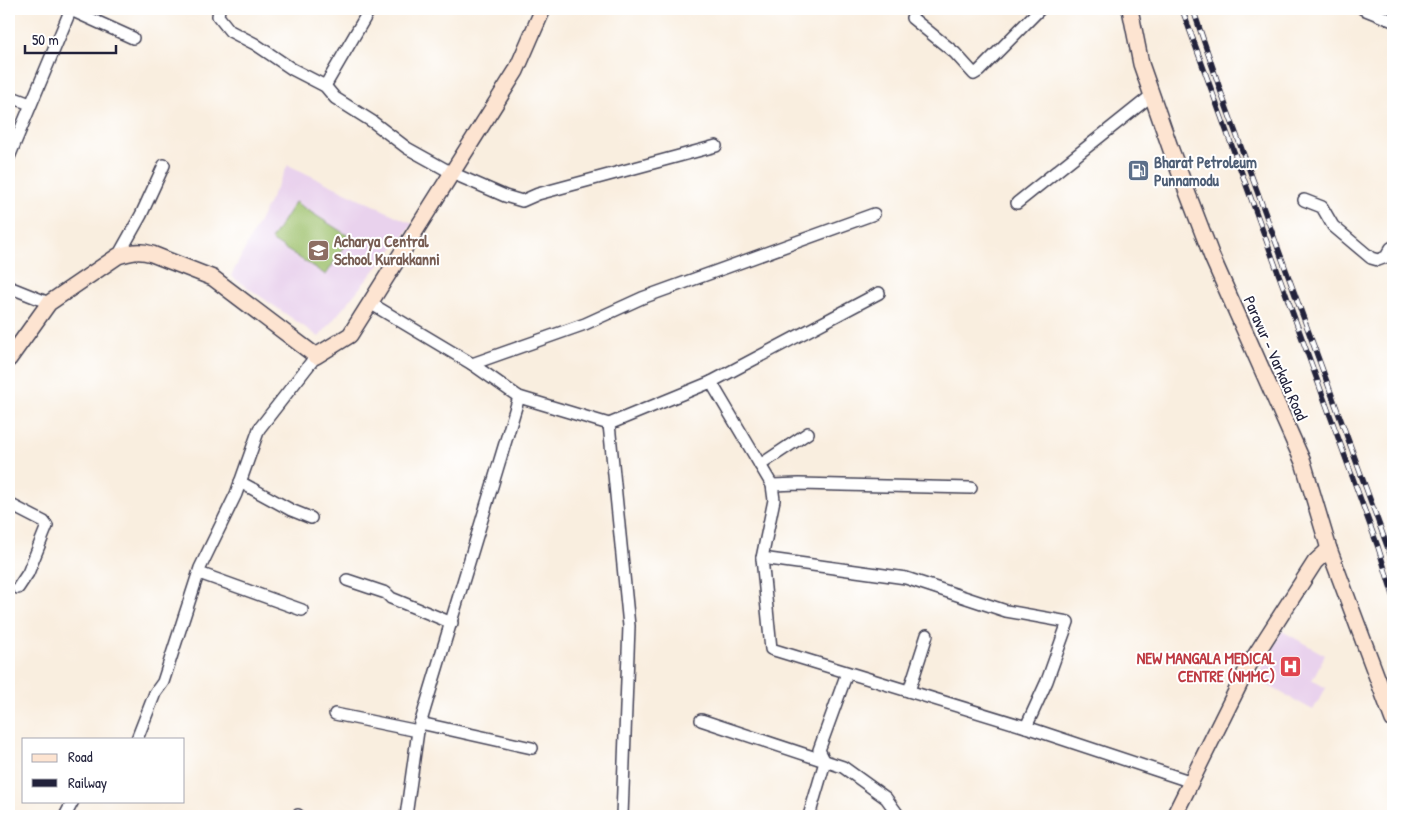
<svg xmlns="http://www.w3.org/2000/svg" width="1402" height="825" font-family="'Patrick Hand',sans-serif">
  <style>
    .built { fill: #e9d2ed }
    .green { fill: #9cc06b; stroke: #5f7153 }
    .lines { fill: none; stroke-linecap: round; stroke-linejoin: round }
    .street-casing { stroke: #424154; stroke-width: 14 }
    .secondary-casing { stroke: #424154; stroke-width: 18 }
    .street { stroke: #fff; stroke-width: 11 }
    .secondary { stroke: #fde4d1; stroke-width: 15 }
    .rail-casing { stroke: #22223b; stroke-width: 5.5 }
    .rail { stroke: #fff; stroke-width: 4; stroke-dasharray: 11; stroke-linecap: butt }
    .labels { text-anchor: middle; stroke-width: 4; stroke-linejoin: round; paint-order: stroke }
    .service-label { font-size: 16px; font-weight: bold; fill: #4e5e75; stroke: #fff; text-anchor: start }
    .education-label { font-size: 16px; font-weight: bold; fill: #785e54; stroke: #fff; text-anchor: start }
    .street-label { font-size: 16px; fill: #22223b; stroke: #fff }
    .health-label { font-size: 16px; font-weight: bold; fill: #be3a42; stroke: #fff; text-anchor: end }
  </style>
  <rect width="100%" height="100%" fill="#fff"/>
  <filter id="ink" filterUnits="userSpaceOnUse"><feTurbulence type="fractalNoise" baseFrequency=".02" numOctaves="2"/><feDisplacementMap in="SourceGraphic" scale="10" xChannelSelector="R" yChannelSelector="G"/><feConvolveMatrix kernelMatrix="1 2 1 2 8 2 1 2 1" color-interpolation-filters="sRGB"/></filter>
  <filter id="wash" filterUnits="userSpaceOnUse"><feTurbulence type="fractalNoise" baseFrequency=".0096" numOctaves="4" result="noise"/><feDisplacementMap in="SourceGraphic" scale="20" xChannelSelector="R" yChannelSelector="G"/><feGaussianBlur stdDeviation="1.12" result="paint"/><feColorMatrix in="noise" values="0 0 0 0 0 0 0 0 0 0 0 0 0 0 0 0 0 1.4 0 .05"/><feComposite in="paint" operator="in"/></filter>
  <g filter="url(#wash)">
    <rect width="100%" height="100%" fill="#f9eedf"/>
    <!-- built -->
    <g class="built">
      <path d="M288 165 413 224 319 337 231 276Z"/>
      <path d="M1282 631 1325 655 1312 680 1326 688 1313 710 1256 679Z"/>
    </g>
    <!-- green -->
    <path class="green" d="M295 202 350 237 326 275 271 240Z"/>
  </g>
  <g filter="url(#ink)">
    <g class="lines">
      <defs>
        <g id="street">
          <path d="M219 9 218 16 230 31 255 44 292 69 325 86 335 98 373 122 407 148 452 173 505 196 522 201 538 194 716 146"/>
          <path d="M1363 9 1393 21"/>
          <path d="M71 10 133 38"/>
          <path d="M912 18 955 53 974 74 979 71 1040 9"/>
          <path d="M325 86 370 9"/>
          <path d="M9 96 30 104"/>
          <path d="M9 157 71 9"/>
          <path d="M1304 200 1322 207 1333 226 1371 258 1378 260 1386 257 1391 248 1393 247"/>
          <path d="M1017 203 1152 95"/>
          <path d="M118 256 141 215 164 165"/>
          <path d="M9 287 49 303"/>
          <path d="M370 303 472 364 519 397 609 424 711 382 772 485 774 500 762 558 771 649 1026 727 1192 782"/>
          <path d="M472 364 585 324 642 298 874 214"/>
          <path d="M711 382 879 293"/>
          <path d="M609 424 629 626 622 816"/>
          <path d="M760 465 808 433"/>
          <path d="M240 482 291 510 311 518"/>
          <path d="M772 485 799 484 971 488"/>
          <path d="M9 504 44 522 47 526 28 573 18 588"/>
          <path d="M762 558 906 578 1006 611 1068 622 1047 681 1026 727"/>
          <path d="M199 573 302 610"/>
          <path d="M347 580 386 593 391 598 452 623"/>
          <path d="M909 691 927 635"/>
          <path d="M335 714 418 731"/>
          <path d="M701 720 843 767 886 798 899 816"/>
          <path d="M420 723 532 748"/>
          <path d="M137 739 155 693 163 682 200 568 236 494 259 429 316 356"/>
          <path d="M298 815 299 816"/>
          <path d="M65 816 73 801"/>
          <path d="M406 816 418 731 519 397"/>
          <path d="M809 816 825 762 819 750 847 673"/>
        </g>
        <g id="secondary">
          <path d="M1130 9 1141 64 1171 150 1212 257 1303 462 1329 549 1393 720"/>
          <path d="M9 359 49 303 118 256C131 252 139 250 152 254L213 278 316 356 350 335 516 71 543 9"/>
          <path d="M1174 816 1249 665 1315 562 1329 549"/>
        </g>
      </defs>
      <!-- street casing -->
      <use href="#street" class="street-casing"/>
      <!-- secondary casing -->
      <use href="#secondary" class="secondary-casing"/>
      <!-- street -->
      <use href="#street" class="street"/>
      <!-- secondary -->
      <use href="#secondary" class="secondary"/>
      <defs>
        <g id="rail">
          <path d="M1182 9 1378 547 1393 595"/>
          <path d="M1193 9 1223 98 1393 562"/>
        </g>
      </defs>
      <!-- rail casing -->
      <use href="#rail" class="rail-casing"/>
      <!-- rail -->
      <use href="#rail" class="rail"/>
    </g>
  </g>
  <!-- icons -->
  <defs>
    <symbol id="fuel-square" viewBox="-11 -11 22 22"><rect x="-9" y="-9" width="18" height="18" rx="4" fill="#5c6f8a" stroke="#fff"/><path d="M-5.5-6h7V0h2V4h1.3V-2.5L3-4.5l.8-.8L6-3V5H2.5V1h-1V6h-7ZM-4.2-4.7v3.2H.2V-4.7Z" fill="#fff"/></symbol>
    <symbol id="school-square" viewBox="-11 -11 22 22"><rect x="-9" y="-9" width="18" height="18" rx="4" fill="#8d6e63" stroke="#fff"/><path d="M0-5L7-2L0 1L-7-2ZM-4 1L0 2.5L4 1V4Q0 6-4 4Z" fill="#fff"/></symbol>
    <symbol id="hospital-square" viewBox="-11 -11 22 22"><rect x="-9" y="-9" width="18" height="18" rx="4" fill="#e0444e" stroke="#fff"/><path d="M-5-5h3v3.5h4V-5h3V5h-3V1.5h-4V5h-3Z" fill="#fff"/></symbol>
  </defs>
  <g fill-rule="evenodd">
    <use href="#fuel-square" x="1126" y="158" width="25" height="25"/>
    <use href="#school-square" x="306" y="238" width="25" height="25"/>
    <use href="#hospital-square" x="1278" y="654" width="25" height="25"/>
  </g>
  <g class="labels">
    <!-- service labels -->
    <g class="service-label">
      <text x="1154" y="168">Bharat Petroleum<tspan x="1154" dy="18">Punnamodu</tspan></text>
    </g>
    <!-- education labels -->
    <g class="education-label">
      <text x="334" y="247">Acharya Central<tspan x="334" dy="18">School Kurakkanni</tspan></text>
    </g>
    <!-- street labels -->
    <g class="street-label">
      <text transform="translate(1276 358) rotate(66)" y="6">Paravur - Varkala Road</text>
    </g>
    <!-- health labels -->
    <g class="health-label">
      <text x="1275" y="664">NEW MANGALA MEDICAL<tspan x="1275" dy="18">CENTRE (NMMC)</tspan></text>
    </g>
  </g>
  <!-- margin -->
  <rect width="1402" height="825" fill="none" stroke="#fff" stroke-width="30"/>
  <!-- legend -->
  <rect x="22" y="738" width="162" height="65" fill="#ffffff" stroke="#a7a7b1"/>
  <rect x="32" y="754" width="25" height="8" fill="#fde4d1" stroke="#a7a7b1"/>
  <text x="68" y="762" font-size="15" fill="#22223b">Road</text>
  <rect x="32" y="779" width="25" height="8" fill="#22223b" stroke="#a7a7b1"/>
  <text x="68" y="788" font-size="15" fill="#22223b">Railway</text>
  <!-- scale -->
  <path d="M25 45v8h91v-8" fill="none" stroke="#22223b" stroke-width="2.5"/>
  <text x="32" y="45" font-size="15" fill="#22223b" stroke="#ffffff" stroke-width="4" paint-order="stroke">50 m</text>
</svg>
